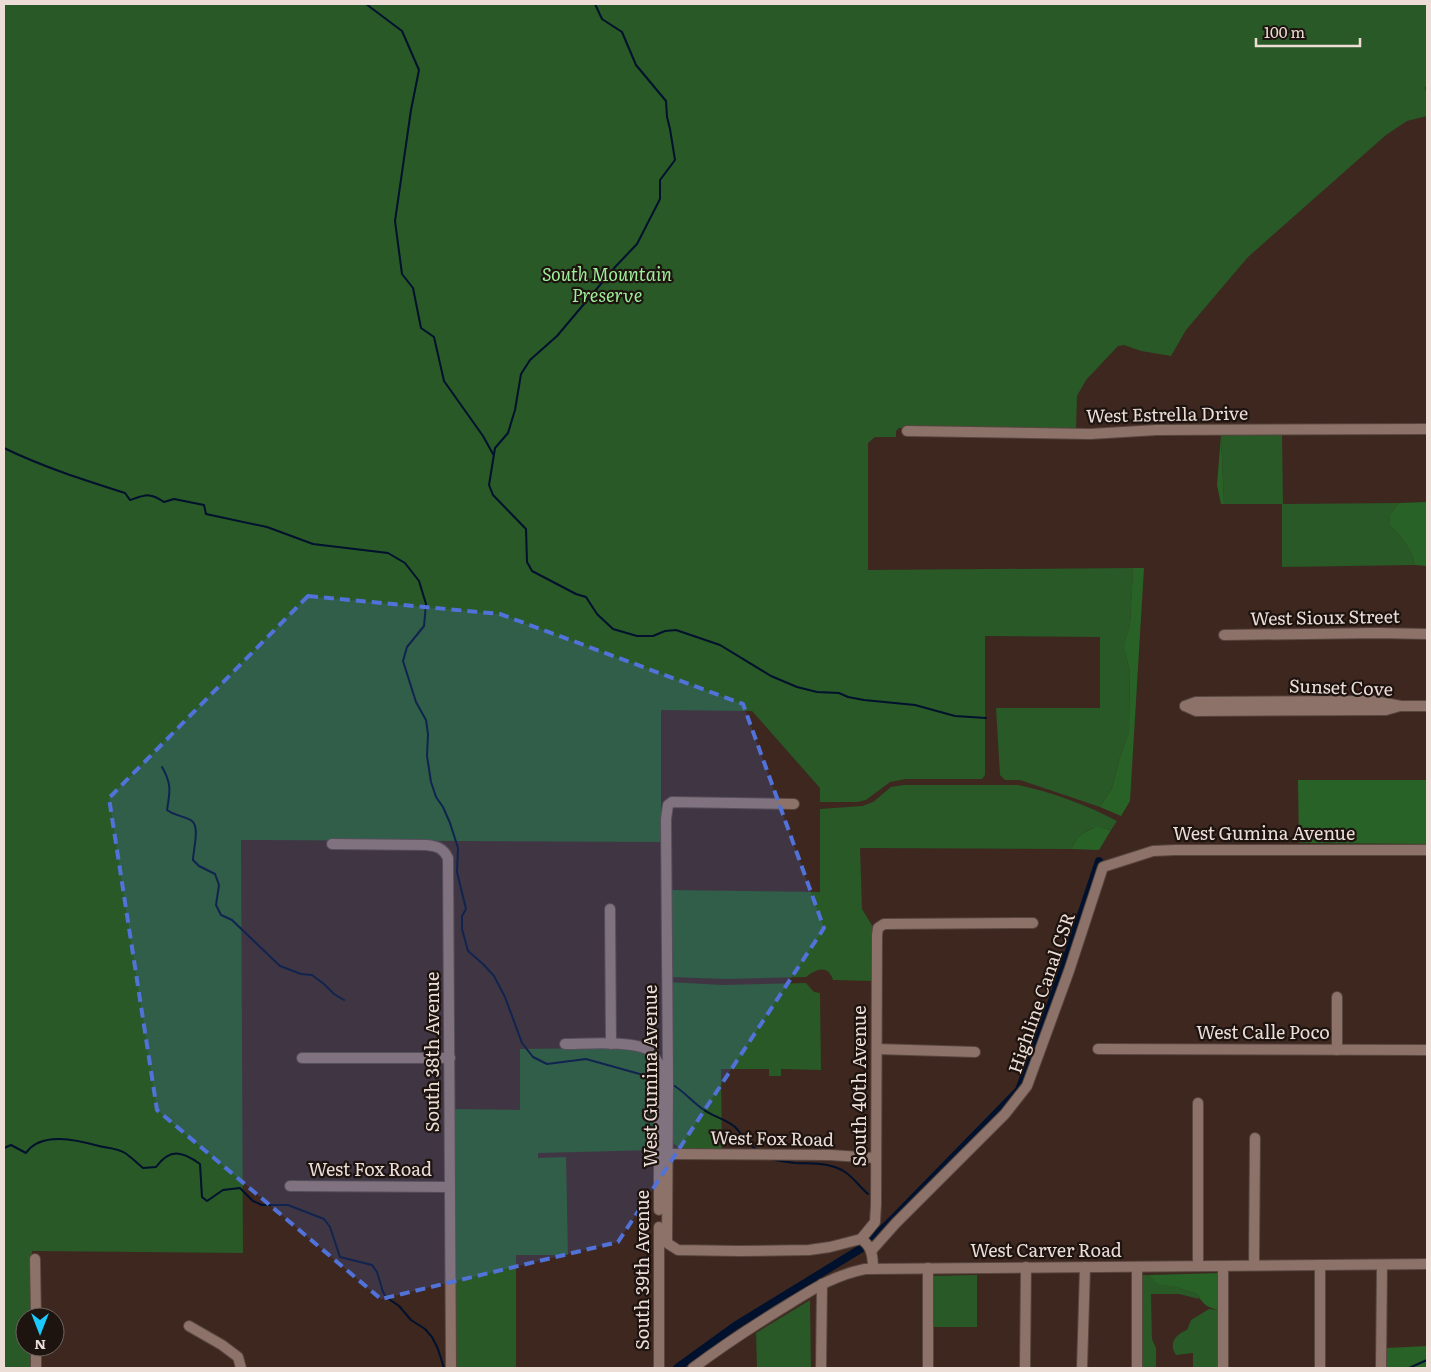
<svg xmlns="http://www.w3.org/2000/svg" width="1431" height="1372" viewBox="0 0 1431 1372" font-family="Literata,serif">
	<rect width="100%" height="100%" fill="#3d271f"/>
	<!-- green -->
	<g fill="#285926">
		<polygon points="4,4 1427,4 1427,85 1425,87 1427,97 1427,116 1407,121 1386,135 1248,257 1186,330 1171,356 1141,351 1124,345 1118,346 1086,380 1077,396 1076,430 899,428 896,431 896,437 875,437 868,443 868,570 1133,568 1130,624 1125,642 1125,652 1130,671 1129,732 1121,754 1112,788 1100,807 1020,780 1005,780 1000,775 996,708 1100,708 1100,637 985,636 985,775 982,779 906,779 890,782 866,800 857,802 820,802 820,788 752,711 661,710 661,842 241,840 243,1253 32,1251 31,1317 25,1317 25,1347 31,1347 31,1368 4,1368"/>
		<path d="M1282,434L1283,504L1399,503L1390,514L1389,524C1401,537 1411,547 1415,565L1282,567V504H1224L1221,435Z"/>
		<path d="M904,785H1018C1052,792 1087,805 1117,821L1111,830C1090,825 1082,829 1071,849L860,848L862,909L873,927V981L833,980C828,964 816,969 806,977L727,979L669,977L668,890L820,892V809L862,806L873,802L891,787Z"/>
		<polygon points="668,982 722,985 806,983 814,992 820,993 821,1070 781,1069 781,1076 769,1076 769,1069 721,1069 722,1152 683,1152 671,1141"/>
		<path d="M610,1048C633,1049 641,1047 655,1066L656,1150L538,1153V1158L566,1157L568,1255H516V1368H456L452,1109L520,1110V1049Z"/>
		<polygon points="977,1275 977,1327 929,1327 931,1276"/>
		<polygon points="1139,1275 1149,1275 1158,1283 1176,1287 1197,1294 1199,1299 1179,1294 1151,1294 1152,1339 1156,1348 1156,1368 1139,1368"/>
		<polygon points="810,1300 811,1368 757,1368 756,1333"/>
		<path d="M1209,1309L1220,1310V1368H1193V1353L1176,1355C1168,1343 1176,1334 1187,1330L1191,1320Z"/>
	</g>
	<!-- forest -->
	<g fill="#296227">
		<polygon points="1221,435 1224,504 1221,504 1217,485"/>
		<path d="M1427,502V566L1415,565C1411,547 1401,537 1389,524L1390,514L1399,503Z"/>
		<polygon points="1133,568 1144,568 1130,801 1121,816 1100,807 1112,788 1121,754 1129,732 1130,671 1125,652 1125,642 1130,624"/>
		<polygon points="1298,780 1427,780 1427,844 1299,843"/>
		<path d="M1098,827L1111,830L1099,850L1071,849C1079,835 1082,831 1098,827Z"/>
		<path d="M1220,1273V1310C1208,1308 1203,1305 1197,1294L1176,1287L1158,1284L1149,1275Z"/>
		<polygon points="1427,1346 1427,1368 1385,1368 1386,1348"/>
	</g>
	<g fill="none" stroke-linecap="round" stroke-linejoin="round">
		<!-- stream -->
		<g stroke="#00112e" stroke-width="2">
			<polyline points="366,4 402,31 419,70 411,110 395,221 402,274 413,288 421,328 434,337 444,381 483,436 493,454"/>
			<polyline points="595,4 602,19 622,32 636,65 666,101 667,117 670,129 675,160 660,180 660,199 637,244 616,266 557,336 530,360 521,374 515,410 508,433 495,448 489,485 493,495 526,529 527,562 532,571 576,594 586,597 597,614 613,629 637,636 653,636 665,631 676,630 720,645 771,676 797,687 817,692 839,693 848,697 864,700 915,705 955,716 986,718"/>
			<path d="M4,448C43,467 84,480 125,493L130,500C145,495 150,492 164,502L174,499L204,505L206,514L267,527L313,544L388,553L405,563L419,581L426,604L424,626L407,647L403,661L416,702L426,720L428,734L427,756L431,782L436,797L443,807L450,823L458,848L457,872L466,909L462,916V929L468,951L483,964L494,976L505,997L522,1043L533,1057L547,1064L586,1059L654,1078"/>
			<path d="M162,767C172,784 170,792 167,810C175,816 185,816 192,821C200,827 193,851 193,860L199,866L215,874L219,885L216,905L221,915L232,920L280,966L301,974L312,975L324,984L334,994L344,1000"/>
			<path d="M673,1085C685,1092 692,1102 704,1110C714,1117 726,1119 735,1127C743,1135 747,1144 757,1150"/>
			<path d="M4,1148L11,1145L26,1153C41,1131 77,1140 99,1146C107,1148 117,1148 125,1153C131,1157 137,1163 143,1168L156,1167C170,1148 182,1151 200,1164L202,1197L207,1201L223,1190L240,1188L253,1201L262,1205H288L324,1219L330,1227L340,1257L372,1265L377,1272L383,1292L386,1297L399,1306L411,1320L425,1329L432,1337L438,1349L444,1368"/>
			<path d="M771,1159C779,1161 787,1162 795,1163C812,1164 830,1162 845,1172C854,1178 860,1187 868,1194"/>
			<polyline points="1409,1368 1427,1360"/>
		</g>
		<!-- canal -->
		<polyline stroke="#00112e" stroke-width="8" points="677,1368 735,1326 862,1248 888,1224 1019,1090 1056,990 1099,861"/>
		<defs>
			<g id="minor">
				<polyline points="907,431 1090,434 1157,430 1427,429"/>
				<polyline points="1224,635 1377,633 1427,634"/>
				<polyline points="1185,706 1196,702 1374,701 1401,706 1427,706"/>
				<polyline points="1185,706 1196,711 1386,710 1400,706"/>
				<path d="M794,804L672,802L668,805L666,819L668,1082L667,1243L678,1250L739,1251L809,1250L830,1247L861,1239C872,1246 873,1257 873,1269"/>
				<path d="M332,844L426,845C437,846 443,848 448,858L451,1368"/>
				<polyline points="610,909 611,1044"/>
				<polyline points="1337,997 1337,1050"/>
				<path d="M565,1044C585,1044 635,1040 650,1051C653,1054 656,1060 659,1064V1210"/>
				<polyline points="877,1049 975,1052"/>
				<polyline points="1098,1049 1427,1050"/>
				<polyline points="302,1058 450,1058"/>
				<polyline points="667,1154 830,1155 876,1158"/>
				<polyline points="290,1186 450,1187"/>
				<polyline points="861,1239 875,1222 876,1205 877,935 878,928 884,924 1033,923"/>
				<polyline points="871,1251 896,1223 1005,1114 1027,1086 1069,971 1103,867 1153,851 1175,850 1427,850"/>
				<polyline points="35,1259 36,1317"/>
				<polyline points="1254,1265 1255,1138"/>
				<polyline points="1320,1265 1320,1368"/>
				<polyline points="1198,1266 1198,1103"/>
				<polyline points="189,1326 222,1345 238,1357 241,1368"/>
				<polyline points="36,1347 36,1368"/>
				<polyline points="659,1368 659,1227"/>
				<path d="M693,1368C724,1345 756,1324 789,1304C815,1288 835,1275 865,1269L1427,1264"/>
				<polyline points="821,1368 822,1284"/>
				<polyline points="928,1368 928,1268"/>
				<polyline points="1025,1368 1026,1267"/>
				<polyline points="1082,1368 1085,1267"/>
				<polyline points="1137,1368 1137,1267"/>
				<polyline points="1223,1368 1223,1266"/>
				<polyline points="1381,1368 1382,1265"/>
			</g>
		</defs>
		<!-- minor casing -->
		<use href="#minor" stroke="#57453e" stroke-width="12"/>
		<!-- minor -->
		<use href="#minor" stroke="#8c7268" stroke-width="10"/>
	</g>
	<!-- marked area -->
	<path fill="#5172d8" fill-opacity="0.2" stroke="#5172d8" stroke-width="4" stroke-dasharray="10 6" stroke-linejoin="round" d="M308,596L500,614L743,704L824,928L618,1242L381,1299L157,1110L109,798Z"/>
	<g text-anchor="middle" stroke-width="4.5" stroke-linejoin="round" paint-order="stroke">
		<!-- park labels -->
		<g font-size="18" font-style="italic" fill="#9eee9a" stroke="#1d130f">
			<text x="607" y="281">South Mountain<tspan x="607" dy="21">Preserve</tspan></text>
		</g>
		<!-- street labels -->
		<g font-size="18" fill="#ecddd7" stroke="#1d130f">
			<text transform="translate(1167 415) rotate(-1)" y="6">West Estrella Drive</text>
			<text transform="translate(1325 618) rotate(-1)" y="6">West Sioux Street</text>
			<text transform="translate(1341 688) rotate(2)" y="6">Sunset Cove</text>
			<text x="1264" y="840">West Gumina Avenue</text>
			<text transform="translate(1042 993) rotate(-71)" y="6">Highline Canal CSR</text>
			<text x="1263" y="1039">West Calle Poco</text>
			<text transform="translate(433 1052) rotate(-90)" y="6">South 38th Avenue</text>
			<text transform="translate(651 1076) rotate(-90)" y="6">West Gumina Avenue</text>
			<text transform="translate(860 1086) rotate(-90)" y="6">South 40th Avenue</text>
			<text transform="translate(772 1139) rotate(1)" y="6">West Fox Road</text>
			<text x="370" y="1176">West Fox Road</text>
			<text x="1046" y="1257">West Carver Road</text>
			<text transform="translate(643 1270) rotate(-90)" y="6">South 39th Avenue</text>
		</g>
	</g>
	<!-- border -->
	<rect width="1431" height="1372" fill="none" stroke="#ecddd7" stroke-width="10"/>
	<!-- north arrow -->
	<g transform="translate(40 1332) rotate(180)"><circle r="24" fill="#1d130f" stroke="#70645f"/>
	<path d="M0-4L9 19L0 12L-9 19Z" fill="#1acafc"/>
	<text y="-8" font-size="14" font-weight="bold" text-anchor="middle" fill="#ecddd7">N</text>
	</g>
	<!-- scale -->
	<path d="M1256 38v8h104v-8" fill="none" stroke="#ecddd7" stroke-width="2.5"/>
	<text x="1264" y="38" font-size="15" fill="#ecddd7" stroke="#1d130f" stroke-width="4" paint-order="stroke">100 m</text>
</svg>
